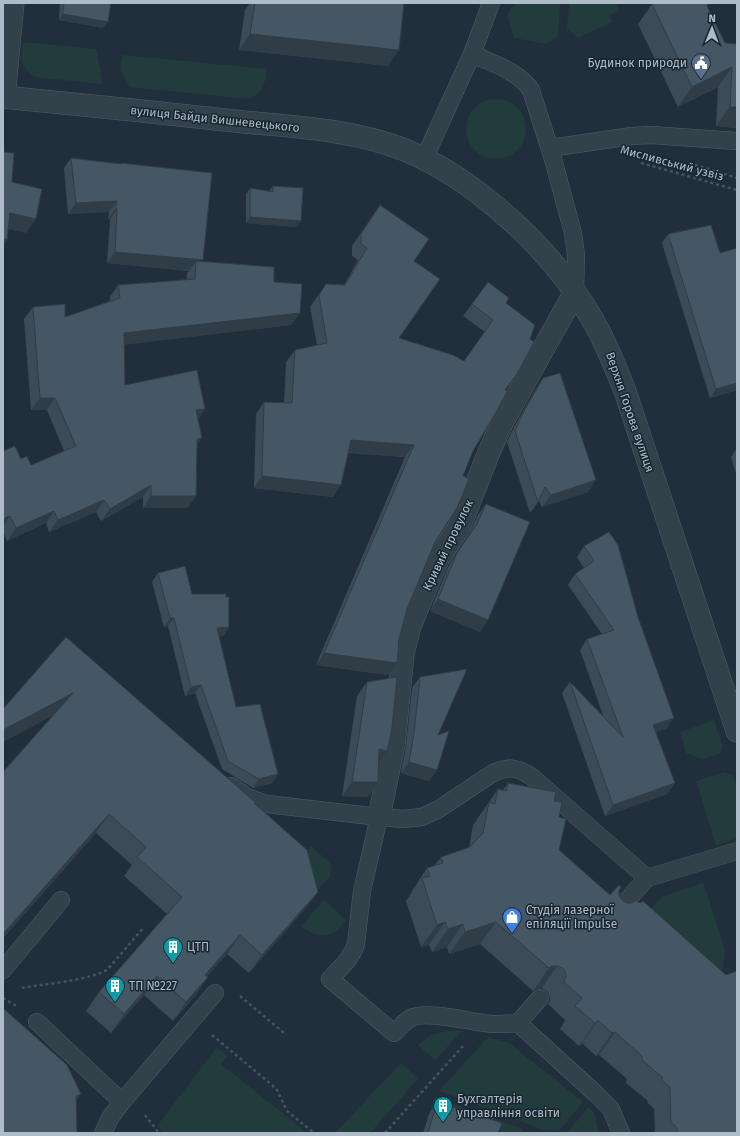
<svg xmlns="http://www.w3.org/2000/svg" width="740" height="1136" viewBox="0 0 740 1136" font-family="'Fira Sans',sans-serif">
	<rect width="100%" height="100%" fill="#202f3b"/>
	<!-- green -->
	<g fill="#223c3c">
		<polygon points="515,3 560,3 558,36 546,44 514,38 507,14"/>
		<polygon points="569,3 616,3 620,10 610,15 612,22 578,38 567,29"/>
		<path d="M23,42L96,49L103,83L100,84L36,77C19,67 21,60 23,42Z"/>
		<path d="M123,55L266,69C266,83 263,92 250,99L130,87L120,70Z"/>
		<circle cx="496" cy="129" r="30"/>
		<polygon points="714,720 723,747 720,754 702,759 686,753 680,732"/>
		<polygon points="725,772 733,776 737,789 737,836 727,842 716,845 696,781"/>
		<polygon points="311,846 331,864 330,877 318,890 292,867"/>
		<polygon points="702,883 704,885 725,950 723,969 713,981 642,918 662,897"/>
		<path d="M324,900L346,920C334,938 318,940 301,926Z"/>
		<polygon points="447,1031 462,1031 435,1060 418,1045 430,1035"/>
		<polygon points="488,1037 509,1043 583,1102 559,1131 544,1130 439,1091"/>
		<polygon points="217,1047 228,1056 221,1064 307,1133 163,1133 157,1126"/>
		<polygon points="401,1063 418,1079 370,1133 335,1133"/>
		<polygon points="435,1097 523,1129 521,1133 490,1133 429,1114"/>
		<polygon points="588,1107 594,1112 599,1133 567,1133"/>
	</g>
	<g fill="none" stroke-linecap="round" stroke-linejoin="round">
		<defs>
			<g id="lane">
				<path d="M472,54C493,64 517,70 531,90L553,159L573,233L576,255L575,292"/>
				<polyline points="550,148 632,136 651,135 737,141"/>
				<polyline points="424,159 472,54 491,3"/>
				<path d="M231,786L247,797L267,804L379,817L403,819L422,817L439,809L493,773C509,766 517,767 532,777L647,878L737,851"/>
				<path d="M379,817L362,891L356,944C352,958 340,968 330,979L394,1033C400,1028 405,1020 413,1017C427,1011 468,1021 484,1023C495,1025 507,1024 518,1023L540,998"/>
				<polyline points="613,916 647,878"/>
				<polyline points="3,970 61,900"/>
				<polyline points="37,1022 122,1102 110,1118 103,1133"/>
				<polyline points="518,1023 595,1093 611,1109 621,1133"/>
				<polyline points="122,1102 215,993"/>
			</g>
			<g id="street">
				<path d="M3,97C83,105 164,113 244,122C298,127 355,130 405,150C476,179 553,251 591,317C605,340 615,366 625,391L737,731"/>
				<polyline points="4,97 13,3"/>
				<polyline points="379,817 394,744 403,654 410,626 438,559 458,529 464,516 489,452 503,421 575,292"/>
			</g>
		</defs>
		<!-- lane casing -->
		<use href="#lane" stroke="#515e69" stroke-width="18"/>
		<!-- street casing -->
		<use href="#street" stroke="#515e69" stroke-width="23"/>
		<!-- path -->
		<g stroke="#3f5958" stroke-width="2.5" stroke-dasharray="3 3" stroke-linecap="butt">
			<polyline points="641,163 737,190"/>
			<polyline points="695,165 737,178"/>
			<path d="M22,988C43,984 93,980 108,969L144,927"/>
			<polyline points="240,996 284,1033"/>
			<polyline points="3,998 18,1007"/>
			<polyline points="212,1035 272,1085 277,1090 287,1111 314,1133"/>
			<polyline points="145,1115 159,1133"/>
			<polyline points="385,1133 463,1046"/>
		</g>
		<!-- lane -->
		<use href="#lane" stroke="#33414b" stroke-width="17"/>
		<!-- street -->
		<use href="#street" stroke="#33414b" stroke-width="22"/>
	</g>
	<!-- wall -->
	<g fill="#3b4b57">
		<polygon points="60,3 111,3 103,28 59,20"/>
		<polygon points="250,3 404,3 388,66 239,50 245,10"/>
		<polygon points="652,4 707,6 725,43 737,44 737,128 716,126 718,87 678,107 638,24"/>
		<polygon points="71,158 120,164 121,163 203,260 202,262 274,282 300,313 291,325 124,344 125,385 205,409 198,419 196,496 187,508 143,508 143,497 101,521 96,512 49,532 46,523 7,541 3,531 3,451 31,465 64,451 47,410 31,410 24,319 33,307 65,317 110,301 110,297 118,285 187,280 187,273 189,271 107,263 110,220 108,219 109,212 68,214 64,168"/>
		<polygon points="273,186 297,227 246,223 246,194 250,188 269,191"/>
		<polygon points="380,205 414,261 399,338 464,361 485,332 463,316 472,304 506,303 505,390 473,451 407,609 388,675 316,665 405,457 349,453 333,497 254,488 256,414 264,402 284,403 286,362 295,350 317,345 310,307 326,284 344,285 358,260 352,256 352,246"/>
		<polygon points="668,234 720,253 737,390 710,398 662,243"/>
		<polygon points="543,378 596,480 588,492 542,507 539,501 530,513 507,442 514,427 535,390"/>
		<polygon points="737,448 737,477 731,457"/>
		<polygon points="486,504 488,620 480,632 430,611 449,565 468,536 478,515"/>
		<polygon points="609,532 667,728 656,732 675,783 667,794 605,816 562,693 570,682 604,718 580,650 587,639 602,634 568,585 575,574 584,568 577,557 584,546"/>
		<polygon points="158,573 192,594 229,627 223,636 219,636 236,707 278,774 272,783 253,788 222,769 195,693 185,696 168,626 164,627 152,582"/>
		<polygon points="66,637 254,804 318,892 304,910 249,973 227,954 207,976 195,996 173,1021 144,995 111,1033 86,1011 99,992 167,914 124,876 132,865 96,833 3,938 3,772 53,715 3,742 3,709"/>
		<polygon points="420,677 438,735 437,770 429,781 401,773 406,745 412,688"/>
		<polygon points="367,682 378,763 378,782 368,797 342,796 357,696"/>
		<polygon points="508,783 554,801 559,817 559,850 610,895 619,891 619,896 623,901 726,975 737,1133 655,1133 654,1109 647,1102 648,1101 626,1083 627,1079 599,1055 596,1056 582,1043 579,1046 560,1029 565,1020 548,1004 550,1000 549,994 547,991 542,988 536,989 533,991 480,944 449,954 447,947 432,952 429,945 421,947 406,901 412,892 412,891 427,868 434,866 441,857 469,848 473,825 498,789 503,790"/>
		<polygon points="437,1102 498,1133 423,1133 429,1114"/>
	</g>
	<!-- shaded-wall -->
	<g fill="#303d47">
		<polygon points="63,14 108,22 103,28 59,20"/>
		<polygon points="250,34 399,50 388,66 239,50"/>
		<polygon points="732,67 718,87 678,107 692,87"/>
		<polygon points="730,107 737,107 737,128 716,126"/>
		<polygon points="117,201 109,212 68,214 76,203"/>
		<polygon points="116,208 117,209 110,220 108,219"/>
		<polygon points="10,213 36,219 26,233 3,228"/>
		<polygon points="250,217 301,221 297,227 246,223"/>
		<polygon points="3,239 7,240 3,246"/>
		<polygon points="115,252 203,260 195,271 196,261 189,271 107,263"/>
		<polygon points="300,313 291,325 115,346 124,333"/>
		<polygon points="737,383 737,390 710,398 716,389"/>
		<polygon points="40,398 55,398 47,410 31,410"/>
		<polygon points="205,409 196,421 196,410"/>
		<polygon points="202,438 193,450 197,439"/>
		<polygon points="351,440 414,445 405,457 343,452"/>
		<polygon points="262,476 341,485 333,497 254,488"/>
		<polygon points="596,480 588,492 542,507 551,495"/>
		<polygon points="151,485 143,497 101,521 110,509"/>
		<polygon points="151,496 196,496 187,508 143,508"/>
		<polygon points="104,500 96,512 49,532 58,520"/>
		<polygon points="54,511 46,523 7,541 16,528"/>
		<polygon points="10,516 3,527 3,519"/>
		<polygon points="438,599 488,620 480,632 430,611"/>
		<polygon points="170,618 174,618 168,626 164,627"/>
		<polygon points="229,627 223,636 211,636 217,628"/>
		<polygon points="324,653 397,663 388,675 316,665"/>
		<polygon points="201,685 195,693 185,696 191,687"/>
		<polygon points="73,693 60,712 3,742 3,730"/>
		<polygon points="674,718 667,728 646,735 653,725"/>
		<polygon points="379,749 387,751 377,765"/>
		<polygon points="409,762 437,770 429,781 401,773"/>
		<polygon points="278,774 272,783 253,788 259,779"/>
		<polygon points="352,782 378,782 368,797 342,796"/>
		<polygon points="675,783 667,794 605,816 613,805"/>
		<polygon points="109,814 96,833 3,938 3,934"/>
		<polygon points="318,892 304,910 249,973 262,955"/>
		<polygon points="445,922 429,945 421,947 437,925"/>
		<polygon points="496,922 480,944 449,954 465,932"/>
		<polygon points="463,924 447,947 432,952 448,929"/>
		<polygon points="240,935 227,954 192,993 205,975"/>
		<polygon points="552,966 557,966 542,988 536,989 533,991 549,968"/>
		<polygon points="157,976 144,995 111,1033 124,1014"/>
		<polygon points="208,977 195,996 173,1021 186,1002"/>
		<polygon points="598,1020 582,1043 579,1046 595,1023"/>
		<polygon points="615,1032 599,1055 596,1056 612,1033"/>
		<polygon points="81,1094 65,1116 76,1096"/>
	</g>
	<!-- building -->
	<g fill="#455765" stroke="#303d47">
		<polygon points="64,3 111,3 108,22 63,14"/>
		<polygon points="255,3 404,3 399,50 250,34"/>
		<polygon points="654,3 709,3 707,6 725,43 737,44 737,107 730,107 732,67 692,87 652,4"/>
		<polygon points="3,146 4,146 4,152 14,153 12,182 42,189 36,219 10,213 7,240 3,239"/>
		<polygon points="71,158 121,164 121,163 212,173 203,260 115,252 117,209 116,208 117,201 76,203"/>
		<polygon points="273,186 303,188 301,221 250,217 250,188 273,192"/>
		<polygon points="380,205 429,239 414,261 440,279 399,338 453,355 464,361 493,320 472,304 488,282 509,298 506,303 535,325 530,339 534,342 517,374 505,390 508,390 495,414 473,451 463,476 469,479 461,499 455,511 435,542 407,609 399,639 397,663 324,653 414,445 351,440 341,485 262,476 264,402 292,403 295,350 327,343 319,295 326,284 345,285 367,248 361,244 361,234"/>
		<polygon points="711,225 720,253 737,248 737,383 716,389 668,234"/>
		<polygon points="196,261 274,267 274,282 302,284 300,313 124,333 125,385 197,370 205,409 196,410 202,438 197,439 196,496 151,496 151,485 110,509 104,500 58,520 54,511 16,528 10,516 3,519 3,451 15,446 21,459 27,456 31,465 76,446 55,398 40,398 33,307 65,304 65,317 120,298 118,285 195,279"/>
		<polygon points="560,373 596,480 551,495 545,487 538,502 515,431 522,415 543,378"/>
		<polygon points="486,504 530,522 488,620 438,599 457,553 477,524"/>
		<polygon points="609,532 618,545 638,617 674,718 653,725 675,783 613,805 570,682 623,737 587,639 614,630 575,574 594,561 584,546"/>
		<polygon points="185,566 192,594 226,594 226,597 229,597 229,627 217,628 236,707 260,704 278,774 259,779 228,761 201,685 191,687 174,618 170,618 158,573"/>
		<polygon points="66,637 255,802 254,803 307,850 318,892 262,955 240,935 205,975 208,977 186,1002 157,976 124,1014 99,992 182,897 137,857 146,847 109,814 3,934 3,772 73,693 3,730 3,709"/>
		<polygon points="467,669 438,735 449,731 437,770 409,762 414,734 420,677"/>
		<polygon points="397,677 392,728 387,751 379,749 378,782 352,782 367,682"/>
		<polygon points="508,783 556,792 554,801 562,802 559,817 566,819 559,850 610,895 619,885 621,887 619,891 619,896 623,901 627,903 632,903 636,900 640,903 643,901 726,975 737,971 737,1133 677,1133 677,1128 671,1122 670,1087 662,1080 663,1078 642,1060 642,1056 615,1032 612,1033 598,1020 595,1023 575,1006 582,998 564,982 566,977 565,972 563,968 557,966 552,966 549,968 496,922 465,932 463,924 448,929 445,922 437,925 422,878 430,876 427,868 443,863 441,857 470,847 483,833 489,802 495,804 498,789 506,791"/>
		<polygon points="3,1008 67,1065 81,1094 76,1096 77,1133 3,1133"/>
		<polygon points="437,1102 502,1123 498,1133 428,1133"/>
	</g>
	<!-- icons -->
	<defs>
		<symbol id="civic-pin" viewBox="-11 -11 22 30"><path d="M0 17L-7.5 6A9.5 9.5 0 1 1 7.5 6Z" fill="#5c6f8a" stroke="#192630"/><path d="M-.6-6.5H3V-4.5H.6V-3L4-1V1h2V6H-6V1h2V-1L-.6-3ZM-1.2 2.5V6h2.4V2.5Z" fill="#fff"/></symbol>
		<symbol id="shop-pin" viewBox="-11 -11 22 30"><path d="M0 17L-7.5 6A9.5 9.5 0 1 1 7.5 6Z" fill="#3f7fe0" stroke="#192630"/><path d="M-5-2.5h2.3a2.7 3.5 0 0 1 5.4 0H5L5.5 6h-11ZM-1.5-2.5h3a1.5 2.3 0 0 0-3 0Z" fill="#fff"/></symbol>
		<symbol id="building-pin" viewBox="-11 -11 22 30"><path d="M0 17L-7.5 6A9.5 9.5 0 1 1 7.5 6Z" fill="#0f9aa8" stroke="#192630"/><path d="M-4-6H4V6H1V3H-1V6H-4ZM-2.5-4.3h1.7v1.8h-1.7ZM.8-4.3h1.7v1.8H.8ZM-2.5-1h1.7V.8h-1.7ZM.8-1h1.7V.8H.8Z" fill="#fff"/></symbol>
	</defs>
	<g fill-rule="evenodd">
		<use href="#civic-pin" x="690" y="52" width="22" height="30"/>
		<use href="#shop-pin" x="501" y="906" width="22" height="30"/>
		<use href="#building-pin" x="162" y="936" width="22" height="30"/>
		<use href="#building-pin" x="104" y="975" width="22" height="30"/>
		<use href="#building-pin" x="432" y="1095" width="22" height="30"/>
	</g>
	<g text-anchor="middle" stroke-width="3" stroke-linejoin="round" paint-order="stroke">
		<!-- poi labels -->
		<g font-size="12" fill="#aebbc8" stroke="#192630" text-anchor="start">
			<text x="687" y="67" text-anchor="end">Будинок природи</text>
			<text x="526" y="914">Студія лазерної<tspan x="526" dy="14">епіляції Impulse</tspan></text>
			<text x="187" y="951">ЦТП</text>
			<text x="129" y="990">ТП №227</text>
			<text x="457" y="1103">Бухгалтерія<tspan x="457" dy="14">управління освіти</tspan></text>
		</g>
		<!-- street labels -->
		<g font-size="12" fill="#aebbc8" stroke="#192630">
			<text transform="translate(215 119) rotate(6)" y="4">вулиця Байди Вишневецького</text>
			<text transform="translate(672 163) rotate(15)" y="4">Мисливський узвіз</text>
			<text transform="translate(630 412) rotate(71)" y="4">Верхня Горова вулиця</text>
			<text transform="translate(448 545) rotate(-64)" y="4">Кривий провулок</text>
		</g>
	</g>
	<!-- border -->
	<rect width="740" height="1136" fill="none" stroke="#aebbc8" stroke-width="8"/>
	<!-- north arrow -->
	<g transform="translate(712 28) rotate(1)" stroke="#192630" stroke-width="3" paint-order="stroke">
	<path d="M0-3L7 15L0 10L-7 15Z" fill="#aebbc8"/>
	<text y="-6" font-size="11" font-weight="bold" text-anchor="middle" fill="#aebbc8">N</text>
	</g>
</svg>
